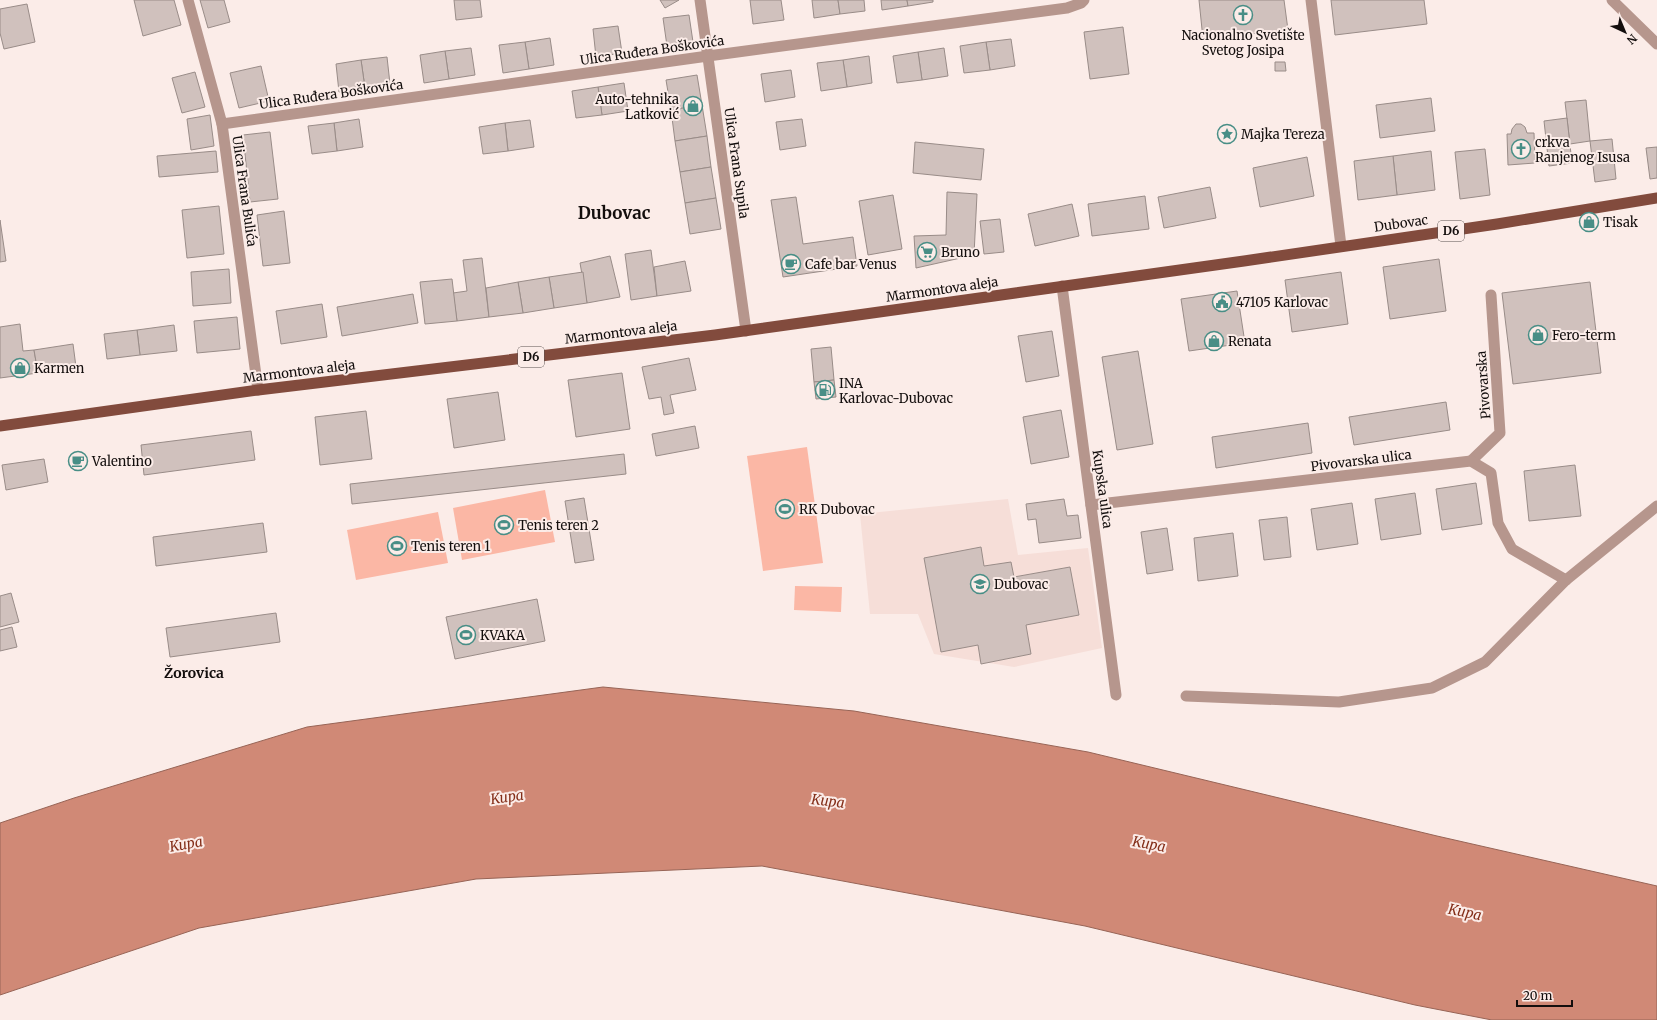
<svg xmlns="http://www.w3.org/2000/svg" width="1657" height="1020" viewBox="0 0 1657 1020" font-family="Merriweather,serif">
	<rect width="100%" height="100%" fill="#fbece8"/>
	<!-- built -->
	<polygon fill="#f6ded8" points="1008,499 1018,555 1088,548 1102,648 1014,667 934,654 918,614 870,614 860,514"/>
	<!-- green -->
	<g fill="#fbb7a5">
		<polygon points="807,447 823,563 763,571 747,456"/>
		<polygon points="545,490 555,542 462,560 453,508"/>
		<polygon points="438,512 448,563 356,580 347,530"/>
		<polygon points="795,586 842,587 841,612 794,610"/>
	</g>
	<!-- water -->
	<polygon fill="#d08976" stroke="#976456" points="603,687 854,711 1088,752 1437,836 1657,886 1657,1020 1492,1020 1415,1005 1085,926 762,866 476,879 199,928 0,995 0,823 74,798 307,727"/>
	<!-- building -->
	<g fill="#d0c1bd" stroke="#998c88">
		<polygon points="134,0 174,0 181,25 143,36"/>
		<polygon points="200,0 224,0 230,22 208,28"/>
		<polygon points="454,0 480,0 482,17 456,20"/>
		<polygon points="660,0 679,0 665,8"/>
		<polygon points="750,0 781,0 784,20 753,24"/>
		<polygon points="812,0 838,0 840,14 814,18"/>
		<polygon points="838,0 864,0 865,11 840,14"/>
		<polygon points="881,0 907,0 908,6 882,10"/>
		<polygon points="907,0 933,0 933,2 908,6"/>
		<polygon points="1199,0 1284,0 1288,30 1203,39"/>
		<polygon points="1331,0 1424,0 1427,24 1335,35"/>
		<polygon points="27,4 35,42 4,49 0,33 0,9"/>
		<polygon points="689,15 693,42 667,46 663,18"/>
		<polygon points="618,26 622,53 596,57 593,29"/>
		<polygon points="1123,27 1129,74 1090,79 1084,32"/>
		<polygon points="550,38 554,65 529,69 525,42"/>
		<polygon points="1011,39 1015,66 990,70 986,42"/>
		<polygon points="525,42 529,69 503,73 499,45"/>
		<polygon points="986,42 990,70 964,73 960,46"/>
		<polygon points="471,48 475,75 449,79 445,51"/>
		<polygon points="944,48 948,76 922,80 918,52"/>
		<polygon points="445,51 449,79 424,83 420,55"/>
		<polygon points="918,52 922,80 897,83 893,56"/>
		<polygon points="869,56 872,83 847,87 843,60"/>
		<polygon points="387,57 390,84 365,88 361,60"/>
		<polygon points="361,60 365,88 339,92 336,64"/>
		<polygon points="843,60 847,87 821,91 817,63"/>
		<polygon points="1275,62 1285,62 1286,71 1275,71"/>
		<polygon points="261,66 269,101 239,108 230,73"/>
		<polygon points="791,70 795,97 765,102 761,74"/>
		<polygon points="195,72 205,107 182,113 172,78"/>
		<polygon points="697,75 702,105 671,110 666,80"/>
		<polygon points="624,83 628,111 602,115 598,87"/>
		<polygon points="598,87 602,115 576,118 572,91"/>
		<polygon points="1431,98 1435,131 1380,138 1376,105"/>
		<polygon points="1586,100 1590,141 1570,144 1565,102"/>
		<polygon points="702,105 707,136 675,141 671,110"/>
		<polygon points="210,115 214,146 191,150 187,119"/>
		<polygon points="1567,118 1572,163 1549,166 1544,121"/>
		<polygon points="359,119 363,147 337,151 334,123"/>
		<polygon points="802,119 806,146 780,150 776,122"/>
		<polygon points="530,120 534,147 508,151 505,123"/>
		<polygon points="334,123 337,151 312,154 308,126"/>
		<polygon points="505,123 508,151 483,154 479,127"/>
		<polygon points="1516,124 1521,124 1525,127 1527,133 1534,133 1535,163 1508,165 1507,134 1511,134 1512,129"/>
		<polygon points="270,132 278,199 250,202 243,135"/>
		<polygon points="707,136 711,167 680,172 675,141"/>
		<polygon points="1612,139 1616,179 1595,182 1590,141"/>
		<polygon points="915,142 984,149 981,180 913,173"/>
		<polygon points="1657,147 1657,178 1650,179 1646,148"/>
		<polygon points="1485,149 1490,195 1460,199 1455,152"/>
		<polygon points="216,151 218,172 159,177 157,156"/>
		<polygon points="1431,151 1435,190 1397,195 1393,156"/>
		<polygon points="1393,156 1397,195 1358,200 1354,161"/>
		<polygon points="1307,157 1314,196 1260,207 1253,168"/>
		<polygon points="711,167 716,198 685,203 680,172"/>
		<polygon points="1210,187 1216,218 1164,228 1158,197"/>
		<polygon points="947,192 977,194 974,255 916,268 914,236 946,235"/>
		<polygon points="893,195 902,249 868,255 859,201"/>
		<polygon points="1145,196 1149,229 1092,236 1088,204"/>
		<polygon points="796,197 803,244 853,237 857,266 783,277 771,200"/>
		<polygon points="716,198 721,229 690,234 685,203"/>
		<polygon points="1072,204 1079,236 1035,246 1028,214"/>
		<polygon points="219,206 224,254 187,258 182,210"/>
		<polygon points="284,211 290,263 263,266 257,215"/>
		<polygon points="1000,219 1004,252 984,254 980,221"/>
		<polygon points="0,220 6,261 0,262"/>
		<polygon points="651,250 657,296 631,300 625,254"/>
		<polygon points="610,256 620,297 587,303 580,263"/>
		<polygon points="482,258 489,317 457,321 453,293 467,291 463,260"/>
		<polygon points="1439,259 1446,311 1390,319 1383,267"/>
		<polygon points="685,261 691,291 657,296 654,267"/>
		<polygon points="229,269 231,303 193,306 191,272"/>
		<polygon points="583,272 587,303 554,308 549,277"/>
		<polygon points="1341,272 1348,324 1292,332 1285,280"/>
		<polygon points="549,277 554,308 523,313 518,282"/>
		<polygon points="452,279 457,321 425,324 420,282"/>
		<polygon points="518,282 523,313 489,317 486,288"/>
		<polygon points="1590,282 1601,373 1513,384 1502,293"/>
		<polygon points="1237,291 1245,343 1189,351 1181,299"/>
		<polygon points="413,294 418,323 342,336 337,307"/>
		<polygon points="322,304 327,337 281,344 276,311"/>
		<polygon points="237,317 240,349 197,353 194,321"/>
		<polygon points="20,324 23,351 34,350 38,373 0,378 0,327"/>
		<polygon points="174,325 177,351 140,355 137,330"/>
		<polygon points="137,330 140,355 107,359 104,334"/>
		<polygon points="1052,331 1059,376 1026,382 1018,336"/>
		<polygon points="73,344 76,367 38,373 34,350"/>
		<polygon points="831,347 834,380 814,382 811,349"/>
		<polygon points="1138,351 1153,444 1117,450 1102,357"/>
		<polygon points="689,358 696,390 670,395 674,413 664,415 661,397 649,399 642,367"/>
		<polygon points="622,373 630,429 576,437 568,380"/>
		<polygon points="834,380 836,397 816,399 814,382"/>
		<polygon points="498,392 505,440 454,448 447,399"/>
		<polygon points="1446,402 1450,430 1354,445 1349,417"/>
		<polygon points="1061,410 1069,457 1031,464 1023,417"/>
		<polygon points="366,411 372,459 320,465 315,417"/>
		<polygon points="1308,423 1312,453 1216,468 1212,437"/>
		<polygon points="695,426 699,448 656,456 652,434"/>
		<polygon points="251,431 255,460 144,475 141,445"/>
		<polygon points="624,454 626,474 352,504 350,484"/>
		<polygon points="44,459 48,482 6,490 2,465"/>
		<polygon points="1575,465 1581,516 1529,521 1524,471"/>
		<polygon points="1476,483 1482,524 1442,530 1436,489"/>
		<polygon points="1415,493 1421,534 1381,540 1375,499"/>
		<polygon points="584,498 594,560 575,563 565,501"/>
		<polygon points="1064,499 1067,516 1078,515 1081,538 1039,543 1036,519 1028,520 1026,504"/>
		<polygon points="1352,503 1358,544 1317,550 1311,509"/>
		<polygon points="1287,517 1291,557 1264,560 1259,520"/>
		<polygon points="263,523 267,552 156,566 153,537"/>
		<polygon points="1167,528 1173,570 1147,574 1141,532"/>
		<polygon points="1233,533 1238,576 1198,581 1194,538"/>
		<polygon points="981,547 984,566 1011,562 1014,577 1070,567 1079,615 1026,625 1031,654 981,664 978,645 941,652 924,558"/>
		<polygon points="11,593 19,622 0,627 0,596"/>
		<polygon points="537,599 545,641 455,659 446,617"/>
		<polygon points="276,613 280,642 170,657 166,628"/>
		<polygon points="12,627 17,647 0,651 0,630"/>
	</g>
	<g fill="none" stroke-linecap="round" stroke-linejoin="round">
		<!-- minor -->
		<g stroke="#b6968d" stroke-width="11">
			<polyline points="188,0 222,124 258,390"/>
			<polyline points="700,0 746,331"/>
			<polyline points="1311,0 1341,246"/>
			<polyline points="1612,0 1657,44"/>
			<polyline points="222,124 708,56 1067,8 1081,3 1084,0"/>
			<polyline points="1062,286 1116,695"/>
			<polyline points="1471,461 1500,433 1491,295"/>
			<polyline points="1091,505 1471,461 1491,473 1498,523 1512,549 1566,580"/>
			<polyline points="1186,696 1339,702 1432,688 1485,662 1566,580 1657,506"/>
		</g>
		<!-- primary -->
		<polyline stroke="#824b3d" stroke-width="11" points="0,426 258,390 715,335 1244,261 1497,224 1657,198"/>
	</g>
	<!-- icons -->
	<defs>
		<symbol id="church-ring" viewBox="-11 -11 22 22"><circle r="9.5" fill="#fbece8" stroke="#488e86" stroke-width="1.5"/><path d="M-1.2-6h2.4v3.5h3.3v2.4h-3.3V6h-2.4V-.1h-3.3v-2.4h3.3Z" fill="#488e86"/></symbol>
		<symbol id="shop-ring" viewBox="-11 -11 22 22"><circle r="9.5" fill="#fbece8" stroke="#488e86" stroke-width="1.5"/><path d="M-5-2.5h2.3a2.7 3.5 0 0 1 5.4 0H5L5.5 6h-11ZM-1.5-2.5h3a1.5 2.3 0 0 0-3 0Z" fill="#488e86"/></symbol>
		<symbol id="sight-ring" viewBox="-11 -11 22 22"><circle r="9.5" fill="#fbece8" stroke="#488e86" stroke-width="1.5"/><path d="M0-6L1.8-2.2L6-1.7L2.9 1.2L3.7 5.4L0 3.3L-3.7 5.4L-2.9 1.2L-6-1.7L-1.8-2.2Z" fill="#488e86"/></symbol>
		<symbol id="supermarket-ring" viewBox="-11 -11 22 22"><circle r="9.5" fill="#fbece8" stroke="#488e86" stroke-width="1.5"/><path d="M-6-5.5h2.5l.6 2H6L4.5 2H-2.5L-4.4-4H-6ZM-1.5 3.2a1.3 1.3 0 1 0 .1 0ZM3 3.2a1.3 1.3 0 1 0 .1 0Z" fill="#488e86"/></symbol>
		<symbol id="cafe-ring" viewBox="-11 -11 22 22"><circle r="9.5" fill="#fbece8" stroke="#488e86" stroke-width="1.5"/><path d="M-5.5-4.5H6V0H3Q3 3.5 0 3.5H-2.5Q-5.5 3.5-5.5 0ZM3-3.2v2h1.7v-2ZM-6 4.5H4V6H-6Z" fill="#488e86"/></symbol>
		<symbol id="civic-ring" viewBox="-11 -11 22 22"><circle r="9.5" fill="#fbece8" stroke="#488e86" stroke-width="1.5"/><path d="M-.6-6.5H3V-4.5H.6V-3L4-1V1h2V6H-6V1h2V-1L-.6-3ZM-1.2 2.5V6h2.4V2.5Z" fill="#488e86"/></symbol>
		<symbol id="fuel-ring" viewBox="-11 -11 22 22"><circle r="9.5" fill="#fbece8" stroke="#488e86" stroke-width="1.5"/><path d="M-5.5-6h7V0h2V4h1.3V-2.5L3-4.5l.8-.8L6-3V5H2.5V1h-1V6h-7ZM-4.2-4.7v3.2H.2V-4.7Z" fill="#488e86"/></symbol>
		<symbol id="stadium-ring" viewBox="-11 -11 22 22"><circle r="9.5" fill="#fbece8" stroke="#488e86" stroke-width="1.5"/><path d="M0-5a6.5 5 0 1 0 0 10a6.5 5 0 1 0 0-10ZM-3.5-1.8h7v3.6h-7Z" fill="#488e86"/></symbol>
		<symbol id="school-ring" viewBox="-11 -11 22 22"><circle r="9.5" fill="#fbece8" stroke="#488e86" stroke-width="1.5"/><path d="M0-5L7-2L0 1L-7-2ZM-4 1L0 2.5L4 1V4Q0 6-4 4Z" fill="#488e86"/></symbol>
	</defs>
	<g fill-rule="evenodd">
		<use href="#church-ring" x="1232" y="4" width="22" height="22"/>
		<use href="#shop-ring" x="682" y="95" width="22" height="22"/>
		<use href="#sight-ring" x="1216" y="123" width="22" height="22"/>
		<use href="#church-ring" x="1510" y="138" width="22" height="22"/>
		<use href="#shop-ring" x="1578" y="211" width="22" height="22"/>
		<use href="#supermarket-ring" x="916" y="241" width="22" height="22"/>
		<use href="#cafe-ring" x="780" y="253" width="22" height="22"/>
		<use href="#civic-ring" x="1211" y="291" width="22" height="22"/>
		<use href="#shop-ring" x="1527" y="324" width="22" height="22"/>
		<use href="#shop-ring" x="1203" y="330" width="22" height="22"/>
		<use href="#shop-ring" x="9" y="357" width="22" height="22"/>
		<use href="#fuel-ring" x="814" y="379" width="22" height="22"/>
		<use href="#cafe-ring" x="67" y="450" width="22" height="22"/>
		<use href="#stadium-ring" x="774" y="498" width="22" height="22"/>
		<use href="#stadium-ring" x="493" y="514" width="22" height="22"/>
		<use href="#stadium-ring" x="386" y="535" width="22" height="22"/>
		<use href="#school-ring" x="969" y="573" width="22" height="22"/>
		<use href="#stadium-ring" x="455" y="624" width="22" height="22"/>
	</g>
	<g text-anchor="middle" stroke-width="4" stroke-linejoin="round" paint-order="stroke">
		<!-- shield labels -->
		<g fill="#fbece8" stroke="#59514f" stroke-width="1">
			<rect x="1438" y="221" width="26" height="20" rx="3"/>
			<rect x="518" y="347" width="26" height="20" rx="3"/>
		</g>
		<g font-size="12" font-weight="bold" fill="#130e0d">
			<text x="1451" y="235">D6</text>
			<text x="531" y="361">D6</text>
		</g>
		<!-- poi labels -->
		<g font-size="13" fill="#130e0d" stroke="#fbece8" text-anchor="start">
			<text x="1243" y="40" text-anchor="middle">Nacionalno Svetište<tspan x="1243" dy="15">Svetog Josipa</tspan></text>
			<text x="679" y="104" text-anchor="end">Auto-tehnika<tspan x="679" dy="15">Latković</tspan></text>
			<text x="1241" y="139">Majka Tereza</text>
			<text x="1535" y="147">crkva<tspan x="1535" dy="15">Ranjenog Isusa</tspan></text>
			<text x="1603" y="227">Tisak</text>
			<text x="941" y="257">Bruno</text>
			<text x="805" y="269">Cafe bar Venus</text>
			<text x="1236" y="307">47105 Karlovac</text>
			<text x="1552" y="340">Fero-term</text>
			<text x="1228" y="346">Renata</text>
			<text x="34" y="373">Karmen</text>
			<text x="839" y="388">INA<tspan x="839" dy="15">Karlovac-Dubovac</tspan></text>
			<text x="92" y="466">Valentino</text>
			<text x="799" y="514">RK Dubovac</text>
			<text x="518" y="530">Tenis teren 2</text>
			<text x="411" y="551">Tenis teren 1</text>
			<text x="994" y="589">Dubovac</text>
			<text x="480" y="640">KVAKA</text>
		</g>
		<!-- street labels -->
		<g font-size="13" fill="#130e0d" stroke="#fbece8">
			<text transform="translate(652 50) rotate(-8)" y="5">Ulica Ruđera Boškovića</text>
			<text transform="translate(331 94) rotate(-8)" y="5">Ulica Ruđera Boškovića</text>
			<text transform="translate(737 163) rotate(82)" y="5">Ulica Frana Supila</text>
			<text transform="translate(245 191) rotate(82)" y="5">Ulica Frana Bulića</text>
			<text transform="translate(1401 223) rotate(-8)" y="5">Dubovac</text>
			<text transform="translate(942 289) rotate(-8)" y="5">Marmontova aleja</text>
			<text transform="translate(621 332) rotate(-7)" y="5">Marmontova aleja</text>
			<text transform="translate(299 371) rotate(-7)" y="5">Marmontova aleja</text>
			<text transform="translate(1483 385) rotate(-94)" y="5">Pivovarska</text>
			<text transform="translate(1361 460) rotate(-7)" y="5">Pivovarska ulica</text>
			<text transform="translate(1103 489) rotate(82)" y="5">Kupska ulica</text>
		</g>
		<!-- neighbourhood labels -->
		<g font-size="14" font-weight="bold" fill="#130e0d" stroke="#fbece8">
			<text x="194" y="678">Žorovica</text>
		</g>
		<!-- water labels -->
		<g font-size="14" font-style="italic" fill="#842e18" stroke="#fbece8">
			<text transform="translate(507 797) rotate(-8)" y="5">Kupa</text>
			<text transform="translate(828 801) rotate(7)" y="5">Kupa</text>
			<text transform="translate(186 844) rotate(-10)" y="5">Kupa</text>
			<text transform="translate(1149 844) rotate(10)" y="5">Kupa</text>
			<text transform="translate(1465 912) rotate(12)" y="5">Kupa</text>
		</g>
		<!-- district labels -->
		<g font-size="17" font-weight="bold" fill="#130e0d" stroke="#fbece8">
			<text x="614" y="219">Dubovac</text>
		</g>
	</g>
	<!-- north arrow -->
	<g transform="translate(1625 32) rotate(136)" stroke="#fbece8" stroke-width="3" paint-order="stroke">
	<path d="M0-3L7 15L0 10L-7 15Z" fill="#130e0d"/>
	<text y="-6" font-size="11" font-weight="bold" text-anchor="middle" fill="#130e0d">N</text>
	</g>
	<!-- scale -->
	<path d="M1517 1000v6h55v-6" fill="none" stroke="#130e0d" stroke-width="2"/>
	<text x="1523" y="1000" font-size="12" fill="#130e0d" stroke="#fbece8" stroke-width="3" paint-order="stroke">20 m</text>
</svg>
